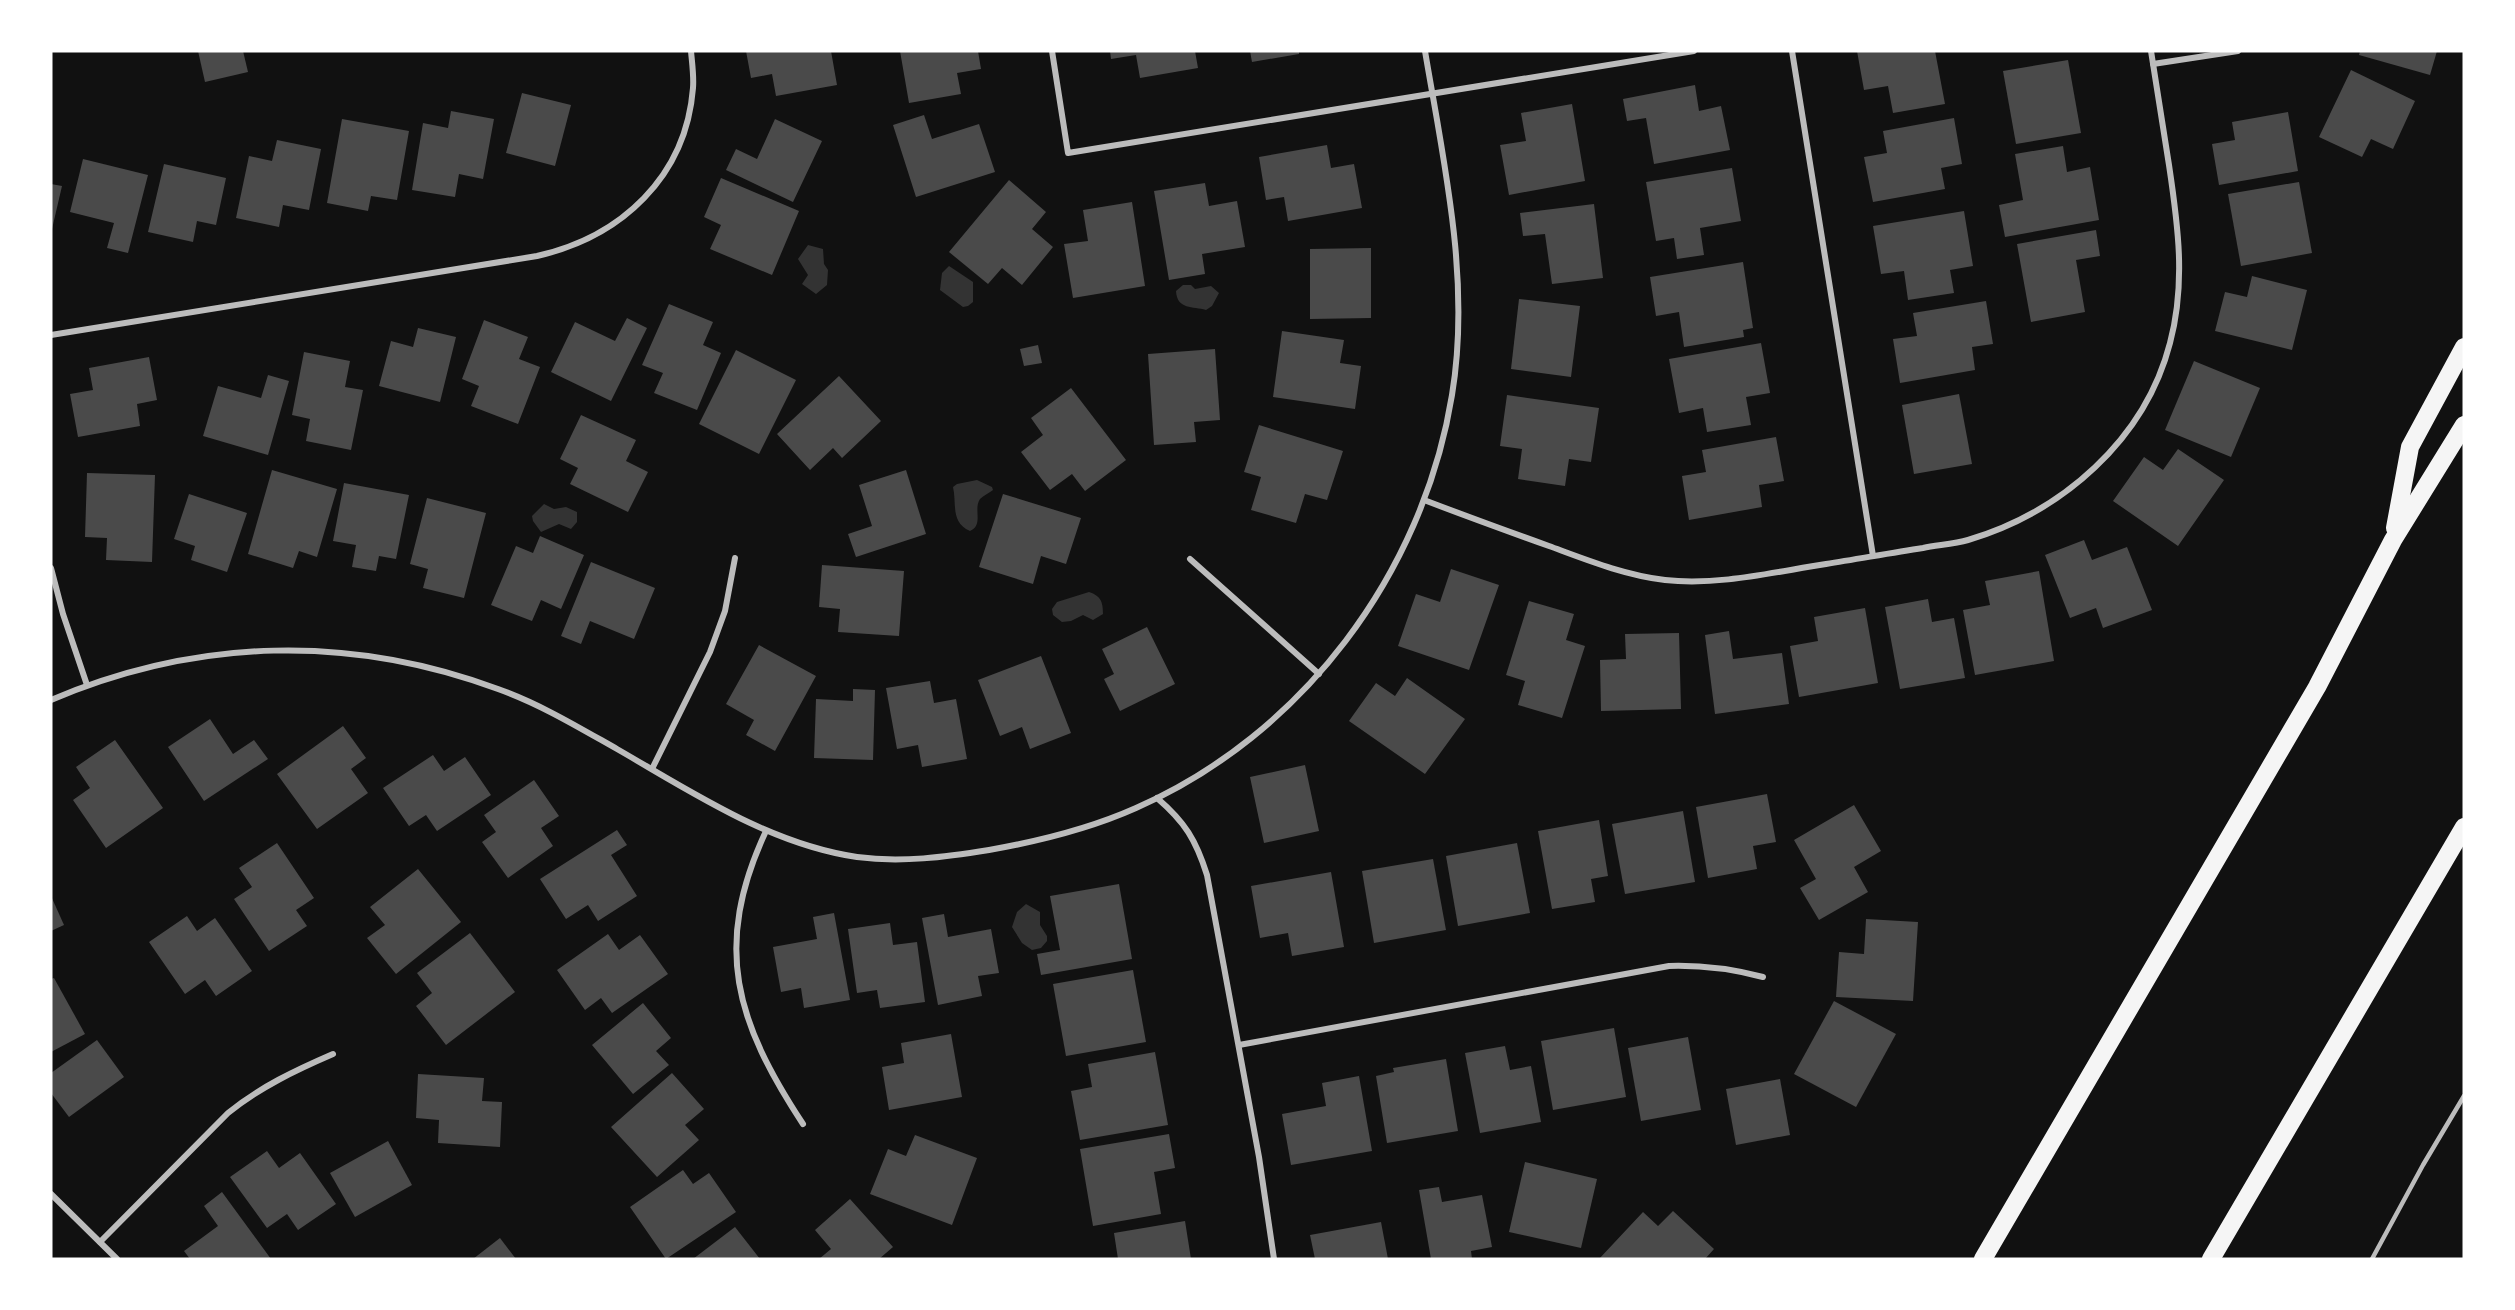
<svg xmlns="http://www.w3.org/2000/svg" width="2515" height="1310" viewBox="0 0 2515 1310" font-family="'PT Sans Narrow',sans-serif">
	<rect width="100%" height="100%" fill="#111"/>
	<!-- water -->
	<g fill="#333">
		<polygon points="808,245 823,249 824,264 828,270 827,285 816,294 802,284 808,275 798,259"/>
		<polygon points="949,266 973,282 973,302 968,306 963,307 940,290 942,273"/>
		<path d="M1183,285H1191L1195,289L1211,286L1219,293L1212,306L1206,310C1193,306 1177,310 1176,291Z"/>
		<path d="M977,480L992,487L993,490C989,493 983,496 980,499C973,509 984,525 970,531C950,522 957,504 953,487L957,484Z"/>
		<polygon points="544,504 554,509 566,507 577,512 577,522 571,529 559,524 541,532 533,521 532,516"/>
		<path d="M1089,592C1101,596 1103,602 1103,614L1093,620L1083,615L1071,621L1062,622L1053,615L1052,609L1057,602Z"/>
		<polygon points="1026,904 1040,912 1040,925 1047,936 1047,941 1041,948 1032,950 1022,943 1012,927 1017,912"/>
	</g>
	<!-- building -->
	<g fill="#4a4a4a">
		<polygon points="198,51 243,51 248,72 205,82"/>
		<polygon points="746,51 831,51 837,85 776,96 772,74 751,78"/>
		<polygon points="900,51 978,51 981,69 957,73 961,94 909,103"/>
		<polygon points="1110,51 1195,51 1198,68 1140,78 1136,55 1111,59"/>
		<polygon points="1250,51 1299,51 1299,54 1252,62"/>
		<polygon points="1857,51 1935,51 1945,104 1893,113 1888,86 1864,90"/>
		<polygon points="2360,51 2437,51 2430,75 2359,55"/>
		<polygon points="2068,60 2081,133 2016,144 2003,71"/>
		<polygon points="2351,70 2415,101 2393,149 2371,139 2362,157 2319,137"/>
		<polygon points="1695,85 1699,111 1721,106 1730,150 1654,164 1646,118 1627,121 1623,99"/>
		<polygon points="522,93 571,105 555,166 506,153"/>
		<polygon points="1572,104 1585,181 1509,195 1500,145 1526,141 1521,113"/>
		<polygon points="451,111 494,119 483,179 459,174 455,197 412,190 423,123 448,128"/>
		<polygon points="2288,112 2298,171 2219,185 2212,144 2235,140 2232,122"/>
		<polygon points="924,115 932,139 979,124 995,172 916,197 893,125"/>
		<polygon points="1954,118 1962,164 1941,168 1945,189 1873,202 1864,157 1887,153 1883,131"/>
		<polygon points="342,119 409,131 397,200 371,196 368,211 327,203"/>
		<polygon points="775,119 822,141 793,202 726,170 736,149 757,159"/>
		<polygon points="277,140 321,149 309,210 283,205 279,227 236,218 249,156 272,161"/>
		<polygon points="1327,145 1331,168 1354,164 1362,208 1288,221 1284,197 1266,200 1259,157"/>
		<polygon points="2063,146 2067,172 2090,167 2099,220 2005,237 1999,205 2023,200 2015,154"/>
		<polygon points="83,159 148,175 128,253 107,248 114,223 70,212"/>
		<polygon points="164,164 226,178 216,225 197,221 193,242 148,232"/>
		<polygon points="1732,168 1741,221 1700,228 1704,255 1677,259 1674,238 1656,241 1646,182"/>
		<polygon points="721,178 799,211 772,275 710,249 721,225 704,217"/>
		<polygon points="1009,180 1046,212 1032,229 1053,247 1022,285 1002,268 988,284 949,252"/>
		<polygon points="2299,182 2312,253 2241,266 2228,194"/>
		<polygon points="1205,183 1209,206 1237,201 1245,247 1202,254 1205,274 1169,280 1154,191"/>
		<polygon points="51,184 62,186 52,229 51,229"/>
		<polygon points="1132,202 1145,286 1073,298 1064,244 1088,241 1083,210"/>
		<polygon points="1594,204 1603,278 1552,284 1545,234 1523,236 1520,213"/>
		<polygon points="1964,211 1973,266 1950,270 1954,293 1908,300 1904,271 1881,274 1873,226"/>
		<polygon points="2096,230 2100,256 2076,260 2085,312 2031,322 2017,244"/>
		<polygon points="1371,248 1371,318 1310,319 1310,249"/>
		<polygon points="1743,262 1753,328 1743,330 1744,337 1684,347 1679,312 1656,316 1650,277"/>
		<polygon points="2252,276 2307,290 2292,350 2215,331 2225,292 2247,297"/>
		<polygon points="1519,299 1580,306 1571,377 1511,369"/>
		<polygon points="1986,301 1993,344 1972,347 1975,370 1900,383 1893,339 1917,336 1913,313"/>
		<polygon points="669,304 713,322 703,345 721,353 697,410 654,393 663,373 642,365"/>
		<polygon points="627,318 647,328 611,401 551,372 575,322 615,341"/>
		<polygon points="484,320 528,337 519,359 540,367 518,424 471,406 479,386 462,379"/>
		<polygon points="418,328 456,337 440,402 379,386 391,341 413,347"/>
		<polygon points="1282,331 1344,340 1340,363 1361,366 1355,409 1273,397"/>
		<polygon points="1761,343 1770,393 1746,397 1751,425 1707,432 1703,408 1679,413 1669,359"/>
		<polygon points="1038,345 1042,363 1024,366 1020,349"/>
		<polygon points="1215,349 1220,420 1194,422 1196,442 1154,445 1148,354"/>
		<polygon points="736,350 796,380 759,454 699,424"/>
		<polygon points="304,352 350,361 345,387 363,390 351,450 306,441 310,419 292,415"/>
		<polygon points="149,357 157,400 137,404 140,426 78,437 70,394 93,390 89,368"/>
		<polygon points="2194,361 2260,388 2231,457 2165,430"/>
		<polygon points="268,375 289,381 268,455 203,436 218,386 261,398"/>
		<polygon points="839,376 881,421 842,458 833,448 810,470 777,434"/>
		<polygon points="1071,388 1126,460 1085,491 1072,474 1050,490 1021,452 1043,435 1031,418"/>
		<polygon points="1959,394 1972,464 1914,474 1902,405"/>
		<polygon points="1507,395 1599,408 1591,462 1569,459 1565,486 1518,479 1522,449 1500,446"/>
		<polygon points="581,415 636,440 626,461 648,472 628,512 570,484 578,468 560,459"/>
		<polygon points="1259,425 1343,451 1327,500 1305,494 1296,523 1251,510 1261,477 1244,472"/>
		<polygon points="1776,437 1784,481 1759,485 1762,507 1689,520 1682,476 1706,472 1702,450"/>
		<polygon points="2178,449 2224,480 2178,546 2113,501 2144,457 2163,470"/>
		<polygon points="272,470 337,489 317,557 299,551 293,568 248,554"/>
		<polygon points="906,470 926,534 856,557 848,534 872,526 859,485"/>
		<polygon points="87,473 155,475 152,562 106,560 107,538 85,537"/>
		<polygon points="344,483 409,495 396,559 379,556 376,571 352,567 356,545 333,541"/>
		<polygon points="189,494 247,513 227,572 191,560 195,546 174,539"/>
		<polygon points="1003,494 1081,518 1066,564 1041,556 1033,584 979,567"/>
		<polygon points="427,498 486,513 464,598 423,588 428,569 410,564"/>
		<polygon points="540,536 584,555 561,609 541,600 532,621 491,605 516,546 533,553"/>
		<polygon points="2084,540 2092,560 2127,547 2152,610 2103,628 2096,608 2070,618 2045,555"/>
		<polygon points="591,562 655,588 634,639 590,621 581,644 561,636"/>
		<polygon points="822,565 904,571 899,636 838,632 840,609 819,607"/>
		<polygon points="1451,569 1499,585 1469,670 1398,646 1416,594 1440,602"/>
		<polygon points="2039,571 2054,661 1975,675 1963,610 1990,605 1985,581"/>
		<polygon points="1928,599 1932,622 1954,618 1965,678 1900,689 1885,607"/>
		<polygon points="1529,601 1574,614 1566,640 1585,646 1562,718 1518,705 1525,681 1506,675"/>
		<polygon points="1865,608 1878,683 1799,697 1790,646 1818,641 1814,617"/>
		<polygon points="1147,627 1175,684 1120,711 1104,679 1114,674 1102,649"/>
		<polygon points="1729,631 1733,659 1782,653 1789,704 1715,714 1705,635"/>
		<polygon points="1679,633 1681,709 1601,711 1600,660 1626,659 1625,634"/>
		<polygon points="759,645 816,676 775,751 746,735 754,720 726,704"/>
		<polygon points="1041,656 1071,733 1030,749 1022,727 1000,736 978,680"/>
		<polygon points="1407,678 1465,719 1425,774 1349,721 1376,683 1395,696"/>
		<polygon points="930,681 934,703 956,699 967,759 922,767 918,745 897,749 886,688"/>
		<polygon points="853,689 875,690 873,760 814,758 816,699 853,701"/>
		<polygon points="210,719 233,754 254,740 268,759 204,801 168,747"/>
		<polygon points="343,726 366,758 351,769 368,793 317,829 277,774"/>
		<polygon points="115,740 163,808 106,848 73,800 90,788 76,767"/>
		<polygon points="433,755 444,771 465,757 491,795 437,831 426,815 409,826 383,788"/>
		<polygon points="1305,765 1319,831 1264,843 1250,777"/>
		<polygon points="534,780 559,816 541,828 553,846 508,878 482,842 496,832 484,815"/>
		<polygon points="1767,794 1776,842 1753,846 1757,869 1708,878 1696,807"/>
		<polygon points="1854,805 1881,851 1854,867 1868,892 1819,920 1800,888 1816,879 1794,840"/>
		<polygon points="1683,811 1695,882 1625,894 1612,824"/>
		<polygon points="1599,820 1608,876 1591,879 1595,902 1552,909 1538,831"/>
		<polygon points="617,830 627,845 611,855 637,896 598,921 588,905 566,919 540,879"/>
		<polygon points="277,843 314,898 296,910 307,926 269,951 234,899 252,887 239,868"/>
		<polygon points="1517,843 1530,913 1458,926 1446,856"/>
		<polygon points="1433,859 1446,930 1374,943 1362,871"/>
		<polygon points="418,869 461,922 396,974 367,938 385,925 370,907"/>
		<polygon points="1331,872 1344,947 1292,956 1288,933 1260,938 1251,886"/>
		<polygon points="1119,884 1132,959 1041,975 1037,954 1060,950 1050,896"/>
		<polygon points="51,896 64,925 51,931"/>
		<polygon points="834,913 850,1000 804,1008 801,988 781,992 773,947 817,939 813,917"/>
		<polygon points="944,914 948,937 991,929 999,973 978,976 982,996 938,1005 922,918"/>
		<polygon points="187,916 197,931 215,918 252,971 216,996 205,980 185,994 149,942"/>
		<polygon points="1866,919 1918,922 1913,1001 1836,997 1839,952 1864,954"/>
		<polygon points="890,923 893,945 917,942 925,1002 880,1008 877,990 857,993 848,929"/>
		<polygon points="470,933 515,992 446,1045 416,1006 432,993 417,973"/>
		<polygon points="608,934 619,950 640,935 668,974 612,1013 601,998 585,1010 557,970"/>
		<polygon points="1133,970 1146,1042 1066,1056 1053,984"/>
		<polygon points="54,978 85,1034 51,1052 51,979"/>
		<polygon points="1834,1001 1896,1034 1856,1107 1794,1074"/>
		<polygon points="643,1003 671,1038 656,1051 669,1065 633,1094 592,1045"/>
		<polygon points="1614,1028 1626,1097 1553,1110 1541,1041"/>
		<polygon points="951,1034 962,1097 889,1110 882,1067 904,1063 901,1043"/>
		<polygon points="1688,1037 1701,1110 1641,1121 1628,1048"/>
		<polygon points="97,1040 124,1077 69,1117 51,1093 51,1073"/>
		<polygon points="1505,1046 1510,1070 1531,1066 1541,1122 1480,1133 1465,1053"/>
		<polygon points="1155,1052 1168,1125 1080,1140 1071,1091 1092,1087 1088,1064"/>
		<polygon points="1446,1059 1458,1131 1387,1143 1376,1076 1394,1072 1393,1068"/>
		<polygon points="672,1073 704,1109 685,1125 699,1140 657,1177 611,1127"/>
		<polygon points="418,1074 484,1078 482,1101 502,1102 500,1147 438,1143 439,1120 416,1118"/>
		<polygon points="1359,1076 1372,1151 1291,1165 1282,1114 1326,1106 1322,1083"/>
		<polygon points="1780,1079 1790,1135 1736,1145 1726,1089"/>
		<polygon points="1169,1134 1175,1168 1154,1172 1161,1214 1093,1226 1080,1149"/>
		<polygon points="915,1135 977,1158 952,1225 870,1194 888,1149 906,1156"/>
		<polygon points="388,1141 412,1185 355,1217 330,1173"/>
		<polygon points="267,1151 279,1168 300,1153 336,1204 298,1230 287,1214 267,1228 230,1177"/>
		<polygon points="1525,1162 1597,1179 1581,1248 1509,1232"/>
		<polygon points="683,1170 693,1184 709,1173 736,1212 666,1259 630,1207"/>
		<polygon points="1439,1187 1442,1202 1482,1195 1492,1247 1471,1251 1472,1259 1431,1259 1419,1190"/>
		<polygon points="222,1192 271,1259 190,1259 184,1251 218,1226 204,1206"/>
		<polygon points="850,1199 893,1247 879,1259 819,1259 831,1249 815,1230"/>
		<polygon points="1673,1211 1714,1249 1705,1259 1599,1259 1643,1212 1658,1226"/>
		<polygon points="1185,1221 1191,1259 1118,1259 1114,1233"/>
		<polygon points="1381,1222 1388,1259 1315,1259 1310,1235"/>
		<polygon points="735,1227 760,1259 693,1259"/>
		<polygon points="500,1238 516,1259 473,1259"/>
	</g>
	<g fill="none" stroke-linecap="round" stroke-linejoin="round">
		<!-- service -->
		<polyline stroke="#bcbcbc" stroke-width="4.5" points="2372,1259 2423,1165 2464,1096"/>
		<!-- minor -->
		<g stroke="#bcbcbc" stroke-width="6">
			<polyline points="1052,51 1068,153 1694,51"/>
			<polyline points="1792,51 1873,556"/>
			<polyline points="2153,64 2238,51"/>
			<path d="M51,335L537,256C621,237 686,177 693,88C694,76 692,63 691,51"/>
			<path d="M1424,500C1466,516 1507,531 1549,546C1587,560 1624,575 1665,580C1718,586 1774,572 1826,564C1858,559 1890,553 1923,548C1938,545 1954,544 1968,540C2062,512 2145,440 2170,343C2186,283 2178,225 2169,165C2163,127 2157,89 2151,51"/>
			<polyline points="1190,559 1319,674"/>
			<polyline points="51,568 63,614 87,685"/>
			<path d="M51,700C197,638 350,634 498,689C540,704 578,727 617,749C692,792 769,844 857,857C901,863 946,857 989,850C1040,841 1089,829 1136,808C1302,735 1423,574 1452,395C1471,281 1444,164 1425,51"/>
			<polyline points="652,769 710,652 725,611 735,558"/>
			<path d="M1157,798C1185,822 1196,840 1207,875L1259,1157L1274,1259"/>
			<path d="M766,831C712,947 736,1022 803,1124"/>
			<path d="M1239,1045L1669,966C1701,965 1732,969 1763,977"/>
			<polyline points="51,1194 117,1259"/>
			<path d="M100,1242L228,1113C260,1087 296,1070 333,1054"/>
		</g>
		<!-- motorway -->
		<g stroke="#f5f5f5" stroke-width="18">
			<polyline points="2395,528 2410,447 2464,347"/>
			<polyline points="1983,1259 2317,687 2393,540 2464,425"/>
			<polyline points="2211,1259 2464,827"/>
		</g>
	</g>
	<!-- border -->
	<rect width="2515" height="1310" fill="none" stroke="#ffffff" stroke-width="105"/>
</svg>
